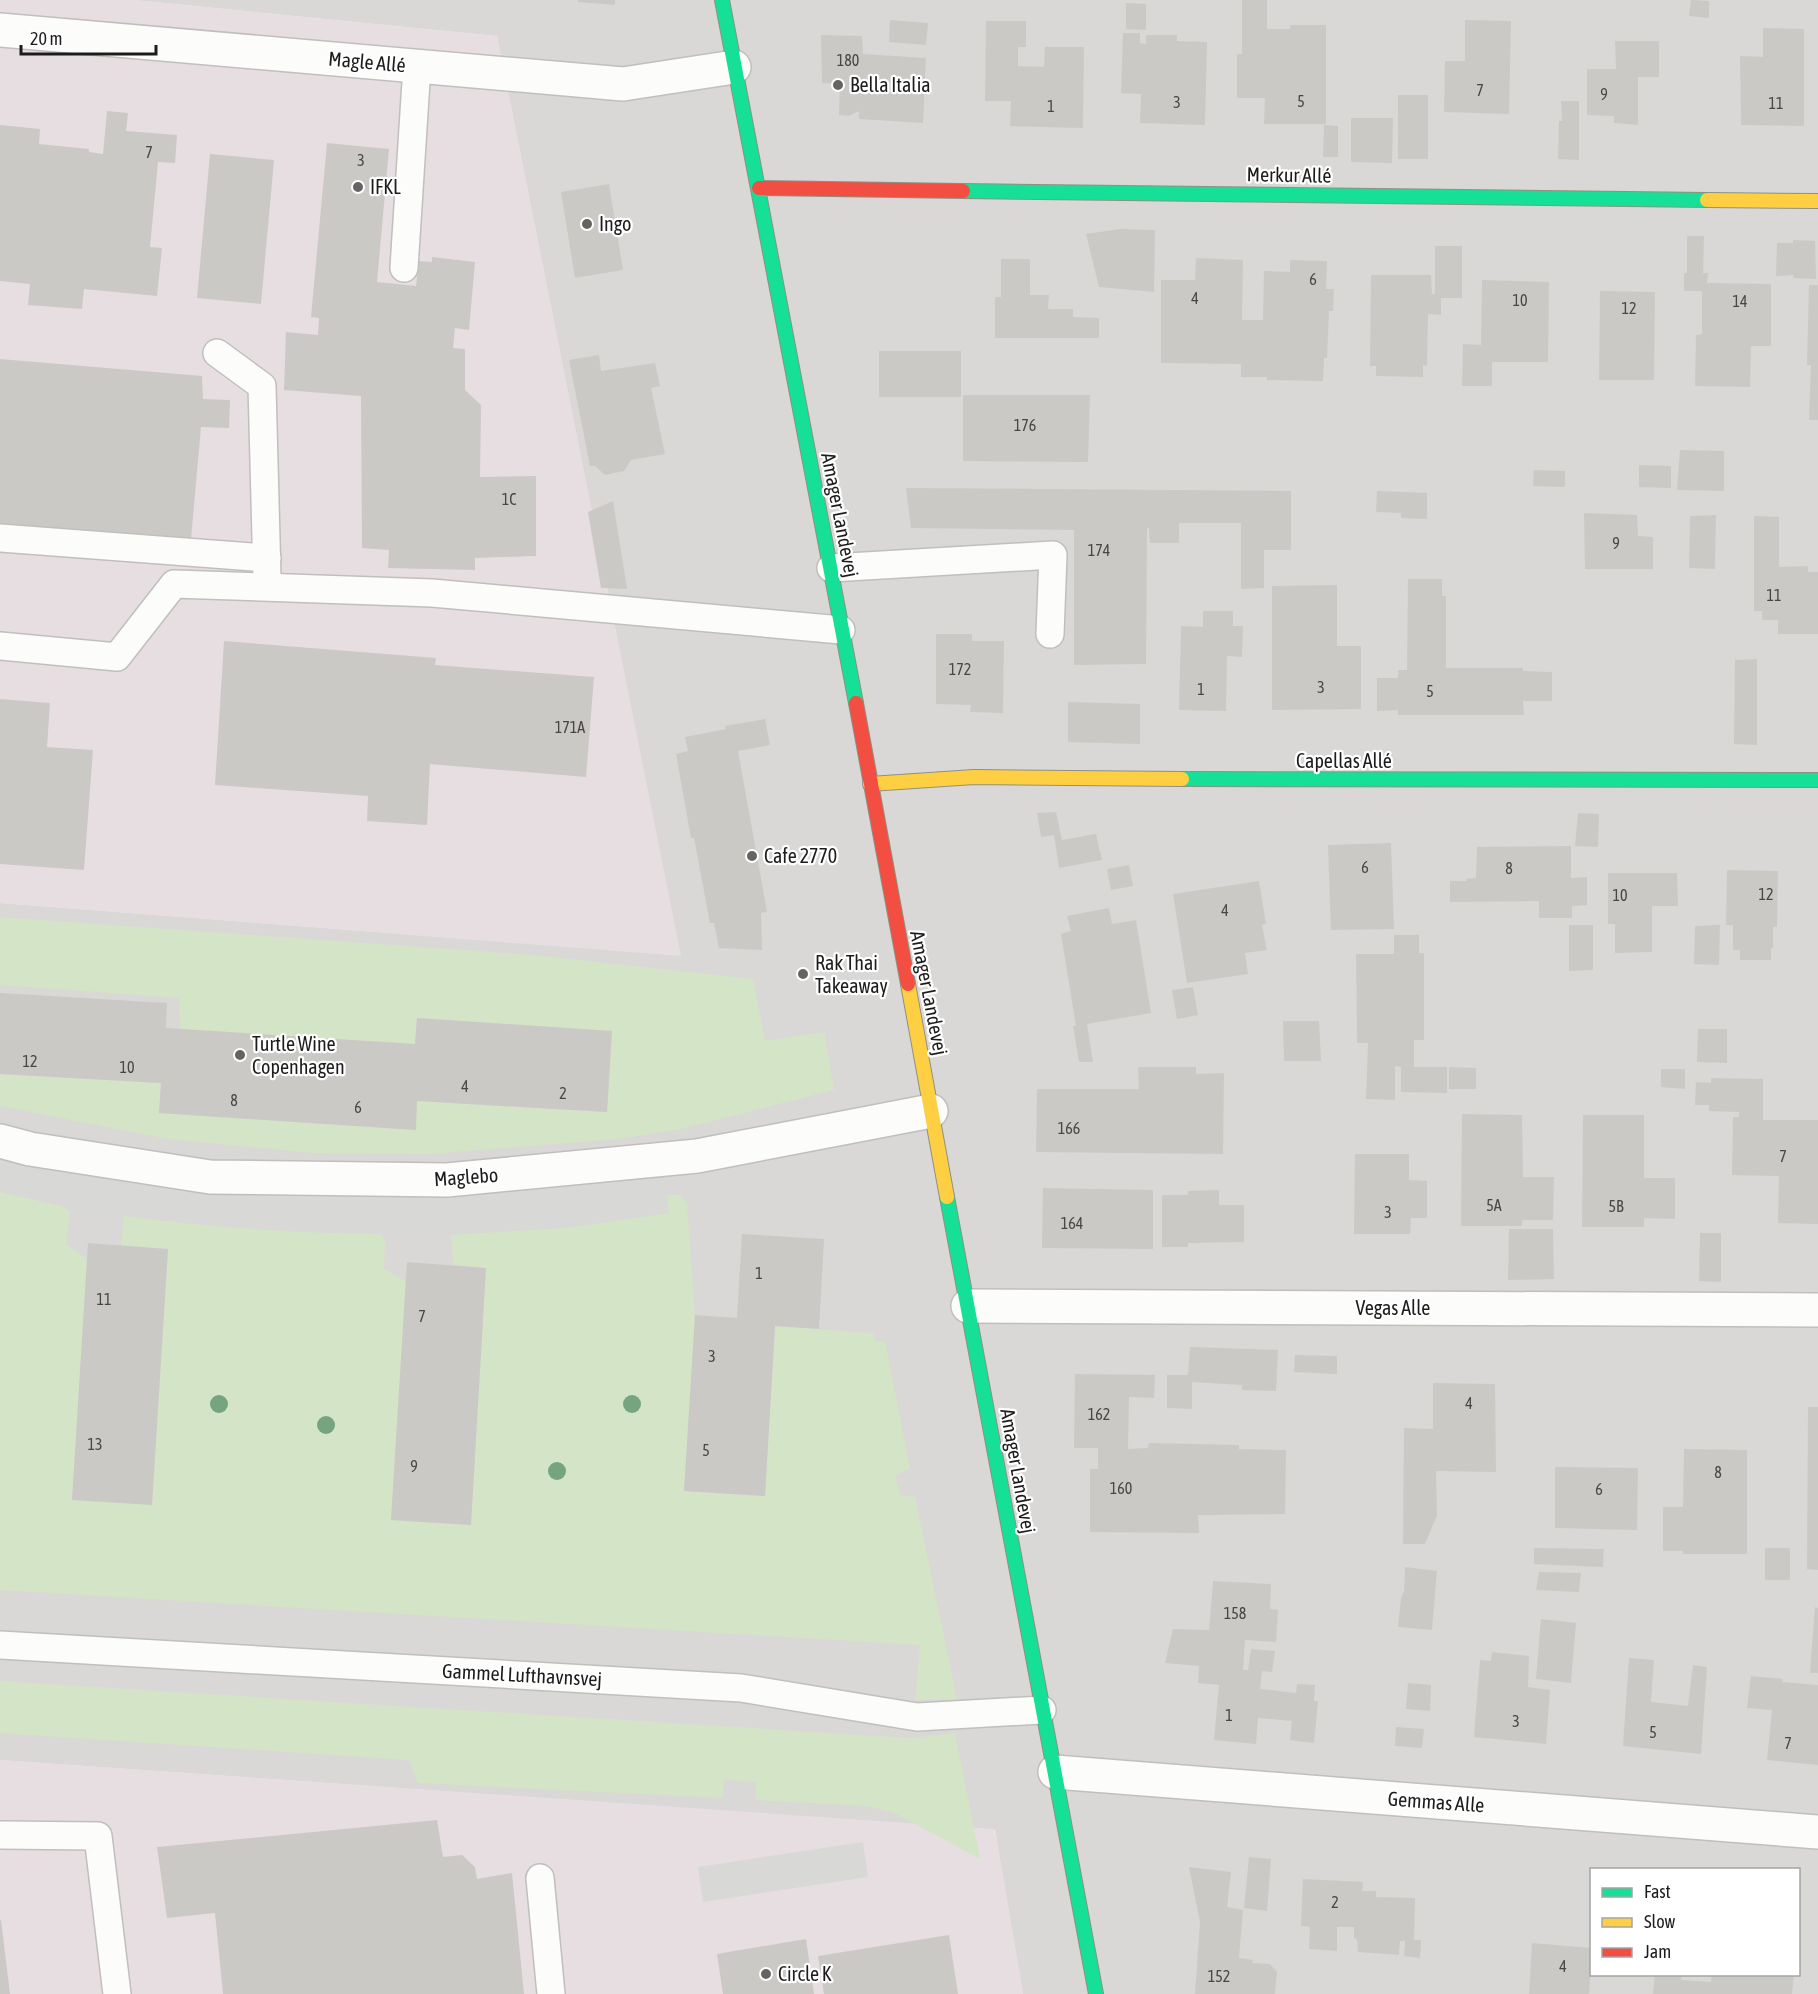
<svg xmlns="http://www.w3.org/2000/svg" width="1818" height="1994" viewBox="0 0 1818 1994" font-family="'Asap Condensed',sans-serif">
	<rect width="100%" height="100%" fill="#eae9e5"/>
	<!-- residential -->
	<path fill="#d9d8d6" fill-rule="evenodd" d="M134,0H1818V1994H1023L995,1830L0,1760V903L680,955L497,36ZM1592,1870H1798V1974H1592Z"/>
	<!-- industrial -->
	<g fill="#e7dee2">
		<polygon points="0,0 134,0 497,36 681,956 0,903"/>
		<polygon points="0,1760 993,1829 997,1842 1023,1994 0,1994"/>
	</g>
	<!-- religious -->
	<g fill="#d8d8d6">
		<polygon points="0,1122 114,1144 411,1169 661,1150 670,1213 564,1228 451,1235 418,1235 83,1210 0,1191"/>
		<polygon points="863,1842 868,1877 703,1902 698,1867"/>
	</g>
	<!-- grass -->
	<g fill="#d3e4c7">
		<polygon points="0,917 534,955 753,979 765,1041 824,1032 834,1090 681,1129 618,1139 428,1154 313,1153 168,1139 0,1106 0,1074 161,1083 159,1113 415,1130 417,1101 607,1112 612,1031 417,1018 415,1044 180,1029 179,998 0,985"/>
		<path d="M0,1192L61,1206L70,1211L66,1244L87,1259L72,1500L168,1249L121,1246L124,1216C209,1227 294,1233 380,1234L385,1240L384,1269L406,1281L391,1520L470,1525L486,1268L453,1265L451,1235L564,1228L669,1213L667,1195H681L687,1204L695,1315L684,1491L765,1496L775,1326L873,1333L876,1342H885L910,1468L895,1476L900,1495L915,1497L957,1699L915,1700L920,1645L0,1590Z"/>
		<polygon points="0,1681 911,1738 955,1733 980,1859 893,1812 866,1806 755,1800 756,1782 724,1780 723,1798 418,1783 409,1760 0,1733"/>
	</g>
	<!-- building -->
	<g fill="#cbc9c6">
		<polygon points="578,0 615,0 615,5 578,2"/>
		<polygon points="1242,0 1267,0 1267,29 1290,29 1290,25 1326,25 1326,124 1264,124 1265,98 1237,98 1237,54 1242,54"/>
		<polygon points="1691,0 1709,1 1709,18 1689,16"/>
		<polygon points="1126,3 1146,4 1146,30 1126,29"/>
		<polygon points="890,20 928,23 926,45 889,42"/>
		<polygon points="1465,20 1511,21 1509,114 1444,112 1445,61 1465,61"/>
		<polygon points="986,21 1026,21 1026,47 1018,47 1018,66 1044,67 1045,47 1084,47 1083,128 1010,126 1011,101 985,101"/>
		<polygon points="1763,28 1804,29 1804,126 1741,125 1740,56 1763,57"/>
		<polygon points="1123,33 1140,33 1140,43 1146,44 1146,35 1177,35 1177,41 1207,42 1205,125 1140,123 1141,94 1121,93"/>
		<polygon points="821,35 862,36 863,54 926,58 923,123 859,119 859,111 849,116 839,115 840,84 822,83"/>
		<polygon points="1615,41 1659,41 1659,77 1638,77 1638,125 1614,123 1614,116 1587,115 1587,69 1616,69"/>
		<rect x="1398" y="95" width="30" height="64"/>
		<polygon points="1561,101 1579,101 1579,160 1558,159 1559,121 1562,121"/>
		<polygon points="107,111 128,113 126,131 177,135 175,163 158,162 150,247 162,248 157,296 84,289 82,309 28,305 30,284 0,281 0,125 40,129 39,144 89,149 89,152 103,154"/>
		<polygon points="1351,118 1393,118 1392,163 1351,162"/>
		<polygon points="1324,125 1338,126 1338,157 1323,157"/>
		<polygon points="327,143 389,149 377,282 416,286 419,261 432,262 432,257 475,262 469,330 455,328 453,348 465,349 465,390 481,405 480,477 536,476 536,556 475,558 475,570 388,568 389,550 362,548 361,396 284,390 286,332 318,335 319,318 311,317"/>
		<polygon points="210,154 274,160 261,304 197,298"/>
		<polygon points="609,184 623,270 575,278 561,192"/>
		<polygon points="1120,229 1155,230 1154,292 1099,287 1086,234"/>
		<polygon points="1687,236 1704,236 1703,273 1708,273 1707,283 1771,284 1771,346 1751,346 1750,387 1695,386 1696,335 1702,334 1702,291 1684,291 1684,273 1687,273"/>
		<polygon points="1793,240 1815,241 1816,279 1793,278 1794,275 1776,276 1777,243 1793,243"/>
		<polygon points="1435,246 1462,246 1462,298 1441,298 1441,315 1428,314 1427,366 1423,365 1423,377 1376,376 1376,366 1370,366 1371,275 1431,275 1432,294 1435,294"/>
		<polygon points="1196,258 1243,260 1242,320 1263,320 1264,271 1290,272 1290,260 1327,261 1326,289 1334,289 1333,311 1329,311 1327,358 1324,358 1323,381 1267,380 1267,377 1241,377 1241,364 1161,363 1161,280 1195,280"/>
		<polygon points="1001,259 1030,259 1030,295 1049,295 1048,309 1073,309 1073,317 1099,318 1099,338 995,338 995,297 1001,297"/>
		<polygon points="1482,280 1549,282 1548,362 1492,362 1492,386 1462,386 1463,344 1481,345"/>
		<polygon points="1809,285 1818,285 1818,420 1809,420 1811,365 1807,365"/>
		<polygon points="1600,291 1655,292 1654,380 1599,380"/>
		<rect x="879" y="351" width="82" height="46"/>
		<polygon points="599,355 601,371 655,363 660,386 651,388 665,454 631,460 624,471 605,475 595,466 590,466 569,360"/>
		<polygon points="0,359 202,376 203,399 230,400 229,428 201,427 191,539 0,525"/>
		<polygon points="963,395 1090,395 1088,462 963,461"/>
		<polygon points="1680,450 1724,451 1724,491 1677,490"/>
		<polygon points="1639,465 1671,466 1671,488 1639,487"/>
		<polygon points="1534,470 1565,471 1565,487 1533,486"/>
		<polygon points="906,488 1291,491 1291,550 1264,550 1264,588 1241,589 1241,523 1179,523 1179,543 1150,543 1149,528 1147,528 1146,664 1074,665 1074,530 911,528"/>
		<polygon points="1377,491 1427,493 1427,519 1401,518 1401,513 1376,512"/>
		<polygon points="613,501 627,589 601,588 588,512"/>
		<polygon points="1584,513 1637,515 1638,536 1653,537 1653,569 1585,569"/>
		<polygon points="1716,515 1715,569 1689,568 1690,516"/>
		<polygon points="1754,516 1779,517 1779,567 1808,566 1808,572 1818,572 1818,634 1778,634 1778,620 1762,620 1762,611 1754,611"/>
		<polygon points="1408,579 1442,579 1442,596 1446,596 1446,668 1523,668 1523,671 1552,672 1552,701 1523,701 1524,715 1398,715 1398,710 1377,711 1377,678 1398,678 1398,670 1407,670"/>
		<polygon points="1337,585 1337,646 1361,646 1361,709 1272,710 1272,586"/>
		<polygon points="1203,611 1233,611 1233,626 1243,626 1242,657 1227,656 1226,711 1179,710 1181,626 1203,627"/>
		<polygon points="936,634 972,634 972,641 1004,641 1003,713 970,712 971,705 936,704"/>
		<polygon points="224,641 436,658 435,665 594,677 586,777 430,764 427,825 367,821 368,796 215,785"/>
		<polygon points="1757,659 1757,745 1734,744 1735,660"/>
		<polygon points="0,699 50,703 47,747 93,750 84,870 0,864"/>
		<polygon points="1068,702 1140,704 1140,744 1068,742"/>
		<polygon points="765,719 770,745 738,751 767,912 761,913 762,950 719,948 714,923 710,923 694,838 691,838 676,754 688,751 685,737 726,729 725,726"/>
		<polygon points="1056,812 1062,840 1096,834 1102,860 1059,868 1054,835 1041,837 1037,813"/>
		<polygon points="1578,813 1599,814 1598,847 1575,846"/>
		<polygon points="1391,843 1394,929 1331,930 1328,845"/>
		<polygon points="1571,846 1571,878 1587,877 1587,905 1572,906 1572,918 1539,918 1539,901 1450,902 1450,881 1467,881 1466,879 1476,878 1477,847"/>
		<polygon points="1129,865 1133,886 1111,890 1107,869"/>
		<polygon points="1727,870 1778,871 1777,927 1773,927 1773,948 1771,948 1771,960 1740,960 1740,950 1733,950 1733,925 1726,925"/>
		<polygon points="1608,873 1677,873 1678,906 1652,906 1652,952 1615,953 1615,924 1608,924"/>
		<polygon points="1259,881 1266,924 1262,925 1267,950 1245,953 1248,974 1187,983 1173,894"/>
		<polygon points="1109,908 1112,924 1136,920 1151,1013 1087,1024 1093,1062 1079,1062 1073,1026 1076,1026 1061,934 1071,931 1067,916"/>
		<polygon points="1569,925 1593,925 1593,970 1569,971"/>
		<polygon points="1720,925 1719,965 1694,964 1695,926"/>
		<polygon points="1394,935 1419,935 1419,953 1424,953 1424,1040 1414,1040 1414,1067 1447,1067 1447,1093 1401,1092 1401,1067 1395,1066 1395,1100 1366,1099 1368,1043 1357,1043 1356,954 1394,954"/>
		<polygon points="1193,987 1198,1015 1177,1019 1172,990"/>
		<polygon points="0,993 167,1003 166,1028 415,1044 417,1018 612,1031 607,1112 417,1101 416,1130 159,1113 161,1083 0,1074"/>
		<polygon points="1283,1021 1319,1021 1321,1061 1284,1061"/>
		<polygon points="1698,1029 1727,1029 1727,1063 1697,1062"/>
		<polygon points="1138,1067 1196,1067 1196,1074 1224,1073 1223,1154 1036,1152 1037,1089 1139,1089"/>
		<polygon points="1449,1067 1476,1068 1476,1089 1449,1089"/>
		<polygon points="1661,1069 1685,1069 1685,1089 1661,1087"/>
		<polygon points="1711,1078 1763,1079 1763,1120 1818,1120 1818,1224 1778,1223 1779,1176 1732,1175 1733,1117 1739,1117 1739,1112 1709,1111 1709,1105 1695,1105 1696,1082 1711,1083"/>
		<polygon points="1462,1114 1522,1115 1523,1177 1554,1177 1553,1220 1522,1220 1522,1226 1461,1226"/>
		<polygon points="1583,1115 1644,1115 1644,1178 1675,1178 1675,1219 1644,1218 1644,1227 1582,1227"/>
		<polygon points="1355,1154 1409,1154 1409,1180 1427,1181 1427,1218 1411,1218 1410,1234 1354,1234"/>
		<polygon points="1043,1188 1153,1190 1153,1249 1042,1248"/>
		<polygon points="1219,1190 1219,1205 1244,1205 1244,1242 1188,1243 1188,1247 1162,1247 1162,1195 1188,1195 1188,1191"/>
		<polygon points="1509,1229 1553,1229 1554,1279 1508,1280"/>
		<polygon points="1700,1233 1721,1233 1721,1282 1699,1281"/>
		<polygon points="742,1234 824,1239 819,1329 775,1326 765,1496 684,1491 695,1315 737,1318"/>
		<polygon points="88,1243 168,1249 152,1505 72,1500"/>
		<polygon points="407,1262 486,1268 471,1525 391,1520"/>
		<polygon points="1190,1347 1278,1350 1276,1391 1242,1390 1242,1385 1192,1382 1192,1409 1167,1408 1167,1375 1188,1375"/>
		<polygon points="1295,1355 1337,1356 1337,1374 1294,1372"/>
		<polygon points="1075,1374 1155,1375 1154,1398 1129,1397 1128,1449 1148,1448 1149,1443 1239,1445 1239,1449 1286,1450 1285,1514 1198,1515 1199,1533 1090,1532 1090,1469 1098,1469 1098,1448 1074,1448"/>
		<polygon points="1433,1383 1495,1384 1496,1472 1436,1471 1437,1515 1425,1544 1403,1544 1404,1428 1433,1429"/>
		<polygon points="1808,1407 1818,1407 1818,1570 1807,1569"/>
		<polygon points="1684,1449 1747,1450 1747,1554 1683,1554 1683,1551 1663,1551 1663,1507 1683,1507"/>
		<polygon points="1555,1467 1638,1468 1637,1530 1555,1528"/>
		<polygon points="1534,1548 1604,1549 1603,1567 1534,1564"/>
		<rect x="1765" y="1548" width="25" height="32"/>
		<polygon points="1405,1567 1437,1571 1432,1630 1398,1627 1401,1598 1404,1591"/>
		<polygon points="1539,1572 1581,1573 1579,1592 1536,1590"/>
		<polygon points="1213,1581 1271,1584 1270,1609 1278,1610 1276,1642 1245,1640 1243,1670 1248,1670 1251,1649 1275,1651 1272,1672 1262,1671 1260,1689 1296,1693 1297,1684 1315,1685 1314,1701 1318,1701 1314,1743 1290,1740 1292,1721 1258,1718 1256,1744 1214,1740 1219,1685 1198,1683 1199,1666 1165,1663 1173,1629 1209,1630"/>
		<polygon points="1815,1607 1818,1608 1818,1673 1810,1673"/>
		<polygon points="1541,1619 1576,1623 1571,1683 1536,1679"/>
		<polygon points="1492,1652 1529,1656 1528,1687 1550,1690 1546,1744 1474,1737 1480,1660 1491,1661"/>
		<polygon points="1629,1658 1654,1660 1651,1702 1688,1706 1693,1665 1707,1667 1701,1754 1623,1746"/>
		<polygon points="1751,1676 1783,1679 1782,1682 1818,1685 1818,1765 1767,1760 1772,1710 1747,1708"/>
		<polygon points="1408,1683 1431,1685 1430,1711 1406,1709"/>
		<polygon points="1396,1727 1424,1729 1422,1748 1395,1746"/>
		<polygon points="437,1820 443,1857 462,1855 475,1867 477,1879 512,1873 524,1994 223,1994 215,1913 167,1918 157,1847"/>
		<polygon points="1249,1857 1271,1859 1267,1911 1244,1908"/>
		<polygon points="1189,1867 1231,1872 1227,1907 1243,1910 1239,1958 1253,1960 1252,1963 1270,1964 1277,1972 1275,1994 1195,1994 1200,1922"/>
		<polygon points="1303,1879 1363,1882 1362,1891 1376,1891 1376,1897 1415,1898 1414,1940 1421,1940 1420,1958 1404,1956 1405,1941 1400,1941 1399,1955 1358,1952 1357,1939 1354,1938 1354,1927 1337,1927 1337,1951 1309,1949 1310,1927 1301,1926"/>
		<polygon points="0,1920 1,1920 10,1994 0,1994"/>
		<polygon points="949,1935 958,1994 824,1994 818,1956"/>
		<polygon points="806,1939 814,1994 723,1994 717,1954"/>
		<polygon points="1532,1943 1592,1948 1589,1994 1529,1994"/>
		<polygon points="1655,1974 1682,1974 1681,1980 1711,1982 1712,1974 1794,1974 1792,1994 1653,1994"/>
	</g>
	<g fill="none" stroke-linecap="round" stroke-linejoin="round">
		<defs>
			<g id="lane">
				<polyline points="404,268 417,66"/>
				<polyline points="217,353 262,386 267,577"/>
				<polyline points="0,538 267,558"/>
				<polyline points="831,568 1053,555 1050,634"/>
				<polyline points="0,646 117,657 174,584 432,593 841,630"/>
				<polyline points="0,1645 741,1688 917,1717 1042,1710"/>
				<polyline points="0,1835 98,1836 117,1994"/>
				<polyline points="540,1878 551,1994"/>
			</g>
			<g id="street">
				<polyline points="0,30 623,84 734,67"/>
				<polyline points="0,1141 30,1149 210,1177 447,1180 697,1156 931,1111"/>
				<polyline points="968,1306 1818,1310"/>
				<polyline points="1055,1772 1818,1832"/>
			</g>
			<g id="fast">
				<polyline points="722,0 856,703"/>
				<polyline points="963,191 1707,200"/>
				<polyline points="1182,779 1818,780"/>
				<polyline points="947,1197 1096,1994"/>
			</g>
			<g id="slow">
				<polyline points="1707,200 1818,201"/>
				<polyline points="870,784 974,777 1182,779"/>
				<polyline points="908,984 947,1197"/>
			</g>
			<g id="jam">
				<polyline points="759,188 963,191"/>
				<polyline points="856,703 908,984"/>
			</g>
		</defs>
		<!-- lane casing -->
		<use href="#lane" stroke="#c0bfbd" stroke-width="30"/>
		<!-- street casing -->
		<use href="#street" stroke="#c0bfbd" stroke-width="36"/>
		<!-- fast casing -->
		<use href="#fast" stroke="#8e9180" stroke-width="16"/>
		<!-- slow casing -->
		<use href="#slow" stroke="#8e9180" stroke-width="16"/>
		<!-- jam casing -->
		<use href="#jam" stroke="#8e9180" stroke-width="16"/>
		<!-- lane -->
		<use href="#lane" stroke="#fcfcfb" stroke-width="27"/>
		<!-- street -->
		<use href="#street" stroke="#fcfcfb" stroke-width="33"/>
		<!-- fast -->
		<use href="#fast" stroke="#16e098" stroke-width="14"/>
		<!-- slow -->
		<use href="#slow" stroke="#ffcf43" stroke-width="14"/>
		<!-- jam -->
		<use href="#jam" stroke="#f24e42" stroke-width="14"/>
	</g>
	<!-- trees -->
	<g fill="#76a47e">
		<circle cx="219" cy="1404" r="9"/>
		<circle cx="632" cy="1404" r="9"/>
		<circle cx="326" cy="1425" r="9"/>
		<circle cx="557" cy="1471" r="9"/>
	</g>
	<!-- markers -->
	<g fill="#646462" stroke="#fff" stroke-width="2">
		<circle cx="838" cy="85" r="6"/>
		<circle cx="358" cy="187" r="6"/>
		<circle cx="587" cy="224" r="6"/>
		<circle cx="752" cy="856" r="6"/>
		<circle cx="803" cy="974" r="6"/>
		<circle cx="240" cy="1055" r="6"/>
		<circle cx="766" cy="1974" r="6"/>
	</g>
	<g text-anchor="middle" stroke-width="4.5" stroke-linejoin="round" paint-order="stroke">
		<!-- number labels -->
		<g font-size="16" fill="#484746">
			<text x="848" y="66">180</text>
			<text x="1480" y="96">7</text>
			<text x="1604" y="100">9</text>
			<text x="1301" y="107">5</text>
			<text x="1177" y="108">3</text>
			<text x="1776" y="109">11</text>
			<text x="1051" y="112">1</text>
			<text x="149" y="158">7</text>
			<text x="361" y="166">3</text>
			<text x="1313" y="285">6</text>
			<text x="1195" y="304">4</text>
			<text x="1520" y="306">10</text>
			<text x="1740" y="307">14</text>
			<text x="1629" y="314">12</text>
			<text x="1025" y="431">176</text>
			<text x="509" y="505">1C</text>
			<text x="1616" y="549">9</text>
			<text x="1099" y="556">174</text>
			<text x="1774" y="601">11</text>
			<text x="960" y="675">172</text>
			<text x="1321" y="693">3</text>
			<text x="1201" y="695">1</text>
			<text x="1430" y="697">5</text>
			<text x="570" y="733">171A</text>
			<text x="1365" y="873">6</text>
			<text x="1509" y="874">8</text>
			<text x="1766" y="900">12</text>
			<text x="1620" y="901">10</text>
			<text x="1225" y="916">4</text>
			<text x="30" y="1067">12</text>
			<text x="127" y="1073">10</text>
			<text x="465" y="1092">4</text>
			<text x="563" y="1099">2</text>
			<text x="234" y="1106">8</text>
			<text x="358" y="1113">6</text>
			<text x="1069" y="1134">166</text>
			<text x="1783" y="1162">7</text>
			<text x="1494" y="1211">5A</text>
			<text x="1616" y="1212">5B</text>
			<text x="1388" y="1218">3</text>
			<text x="1072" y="1229">164</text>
			<text x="759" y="1279">1</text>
			<text x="104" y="1305">11</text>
			<text x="422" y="1322">7</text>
			<text x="712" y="1362">3</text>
			<text x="1469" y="1409">4</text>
			<text x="1099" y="1420">162</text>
			<text x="95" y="1450">13</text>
			<text x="706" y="1456">5</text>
			<text x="414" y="1472">9</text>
			<text x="1718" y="1478">8</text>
			<text x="1121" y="1494">160</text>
			<text x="1599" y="1495">6</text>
			<text x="1235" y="1619">158</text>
			<text x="1229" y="1721">1</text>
			<text x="1516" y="1727">3</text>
			<text x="1653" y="1738">5</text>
			<text x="1788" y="1749">7</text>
			<text x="1335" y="1908">2</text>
			<text x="1563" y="1972">4</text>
			<text x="1219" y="1982">152</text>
		</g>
		<!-- street labels -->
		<g font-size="20" fill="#1c1c1c" stroke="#fff">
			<text transform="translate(367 62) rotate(5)" y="7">Magle Allé</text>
			<text transform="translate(1289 175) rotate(1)" y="7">Merkur Allé</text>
			<text transform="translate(840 515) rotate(79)" y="7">Amager Landevej</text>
			<text x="1344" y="768">Capellas Allé</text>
			<text transform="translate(929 993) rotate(79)" y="7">Amager Landevej</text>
			<text transform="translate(466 1177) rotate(-4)" y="7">Maglebo</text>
			<text x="1393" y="1315">Vegas Alle</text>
			<text transform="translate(1018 1471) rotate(80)" y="7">Amager Landevej</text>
			<text transform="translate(522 1675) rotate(3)" y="7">Gammel Lufthavnsvej</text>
			<text transform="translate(1436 1802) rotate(4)" y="7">Gemmas Alle</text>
		</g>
		<!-- poi labels -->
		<g font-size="20" fill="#1c1c1c" stroke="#fff" text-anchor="start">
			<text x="850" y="92">Bella Italia</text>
			<text x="370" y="194">IFKL</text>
			<text x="599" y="231">Ingo</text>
			<text x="764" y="863">Cafe 2770</text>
			<text x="815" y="970">Rak Thai<tspan x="815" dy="23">Takeaway</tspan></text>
			<text x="252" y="1051">Turtle Wine<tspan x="252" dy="23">Copenhagen</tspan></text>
			<text x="778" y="1981">Circle K</text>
		</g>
	</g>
	<!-- legend -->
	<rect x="1590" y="1868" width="210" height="108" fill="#ffffff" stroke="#a4a4a4" stroke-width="1.5"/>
	<rect x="1602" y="1888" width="30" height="9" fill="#16e098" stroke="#a4a4a4" stroke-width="1.5"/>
	<text x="1644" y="1898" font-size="18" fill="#1c1c1c">Fast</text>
	<rect x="1602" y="1918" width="30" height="9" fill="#ffcf43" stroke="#a4a4a4" stroke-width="1.5"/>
	<text x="1644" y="1928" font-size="18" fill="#1c1c1c">Slow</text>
	<rect x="1602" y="1948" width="30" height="9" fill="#f24e42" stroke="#a4a4a4" stroke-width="1.5"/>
	<text x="1644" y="1958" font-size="18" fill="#1c1c1c">Jam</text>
	<!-- scale -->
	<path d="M21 45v9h135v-9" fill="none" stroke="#1c1c1c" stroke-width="3"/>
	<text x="30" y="45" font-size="18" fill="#1c1c1c" stroke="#ffffff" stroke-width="4.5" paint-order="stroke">20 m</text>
</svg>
